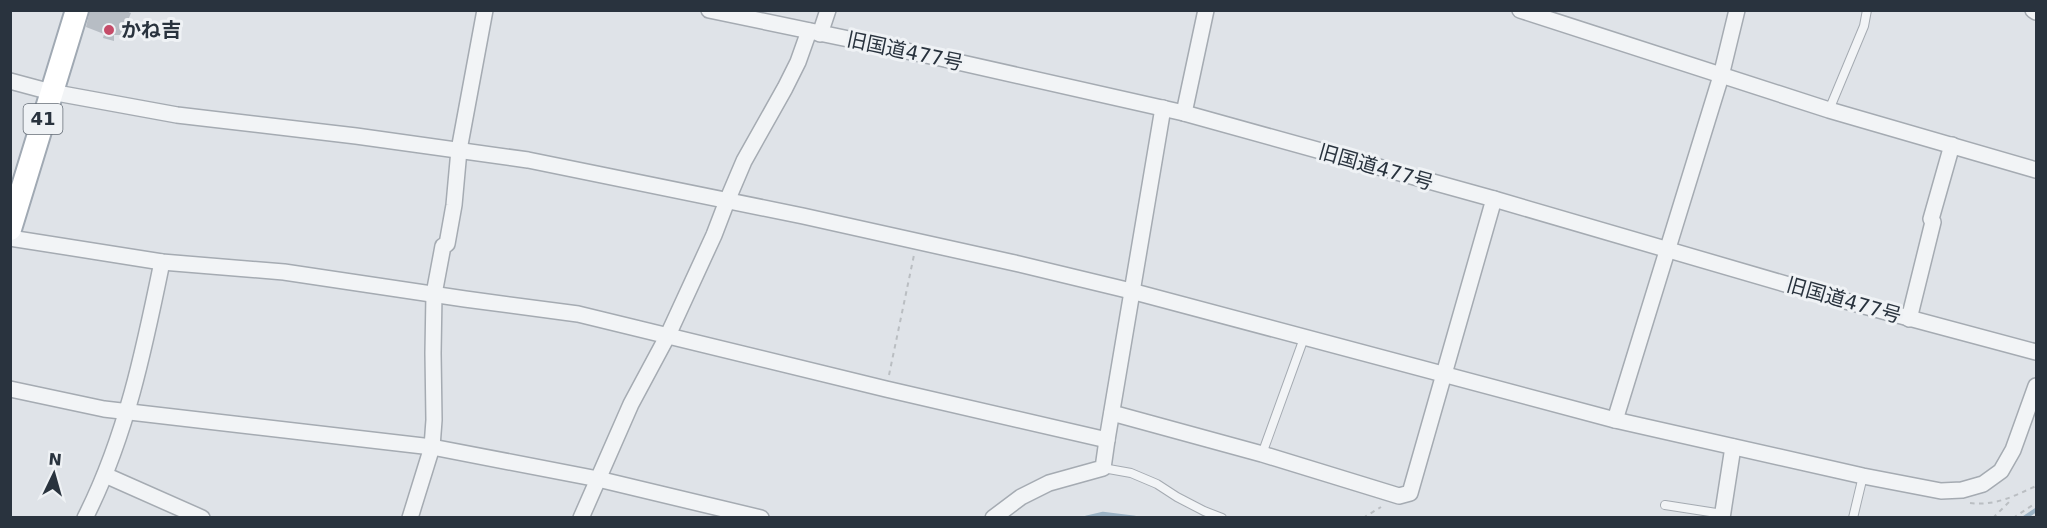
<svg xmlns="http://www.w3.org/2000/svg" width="2047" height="528" viewBox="0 0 2047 528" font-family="'DejaVu Sans','Noto Sans JP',sans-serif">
	<rect width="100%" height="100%" fill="#dfe3e8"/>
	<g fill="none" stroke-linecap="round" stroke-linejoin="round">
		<!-- stream -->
		<g stroke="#9db4c6" stroke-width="4.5">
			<polyline points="1086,518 1103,514 1135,518"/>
			<polyline points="2024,518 2036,510"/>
		</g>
	</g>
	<!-- building -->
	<polygon fill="#b7bdc4" points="90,10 123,10 131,13 122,35 114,35 114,41 103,38 104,34 86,27"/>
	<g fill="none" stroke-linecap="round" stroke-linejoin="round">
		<defs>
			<g id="service">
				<polyline points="1829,110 1864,26 1867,10"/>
				<polyline points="1262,454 1304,338"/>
				<polyline points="1103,468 1131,473 1157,484 1177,497 1204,511 1222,518"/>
				<polyline points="1665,505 1723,514"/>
				<polyline points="1853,518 1863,476"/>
			</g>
			<g id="minor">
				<polyline points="709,10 940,58 1184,113 1494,199 1823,295 2036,352"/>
				<polyline points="1520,10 1829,110 2036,170"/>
				<polyline points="2033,10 2036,12"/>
				<polyline points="820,34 828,10"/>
				<polyline points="10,81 51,92 177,115 356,136 528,160 803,216 1019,264 1131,291 1615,420 1863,476 1941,491 1962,490 1983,484 2001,471 2013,450 2036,386"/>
				<polyline points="1184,113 1206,10"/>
				<polyline points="10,238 162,262 284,272 465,299 578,314 886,389 1107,440 1163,108"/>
				<polyline points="1909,319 1933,222 1931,219 1952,145"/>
				<polyline points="10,389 104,409 432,447 598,479 761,518"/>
				<polyline points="1112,413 1262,454 1399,496 1410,493 1494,199"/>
				<polyline points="1615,420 1721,76 1737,10"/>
				<polyline points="105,475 202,518"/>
				<path d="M85,518C126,437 144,350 162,262"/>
				<polyline points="410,518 432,447 434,420 433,353 434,294 443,246 447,244 454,205 459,150 485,10"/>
				<polyline points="581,518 631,404 668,335 714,235 727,201 744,161 785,88 798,62 809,31"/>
				<polyline points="993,518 1021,497 1049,483 1103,468 1107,440"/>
				<polyline points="1722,518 1733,447"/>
			</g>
			<polyline id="primary" points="10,229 77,10"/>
		</defs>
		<!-- service casing -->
		<use href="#service" stroke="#a5abb2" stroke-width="10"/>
		<!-- minor casing -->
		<use href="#minor" stroke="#a5abb2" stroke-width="18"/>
		<!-- primary casing -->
		<use href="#primary" stroke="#a0a9b3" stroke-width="26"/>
		<!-- path -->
		<g stroke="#babec2" stroke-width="2" stroke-dasharray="4.5 4.5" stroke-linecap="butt">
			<polyline points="889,375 914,255"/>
			<path d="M1970,503C1996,506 2014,496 2036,486"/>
			<polyline points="1363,518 1381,507"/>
			<polyline points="1993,518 2010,501"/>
			<polyline points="2013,518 2036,503"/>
		</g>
		<!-- service -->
		<use href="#service" stroke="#f2f4f6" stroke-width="8"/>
		<!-- minor -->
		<use href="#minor" stroke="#f2f4f6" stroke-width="15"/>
		<!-- primary -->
		<use href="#primary" stroke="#fff" stroke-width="22"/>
	</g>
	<!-- markers -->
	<circle fill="#c54c69" stroke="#eff2f5" stroke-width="2" cx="109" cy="30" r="6"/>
	<g text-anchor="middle" stroke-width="6" stroke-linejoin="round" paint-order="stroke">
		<!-- shield labels -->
		<rect fill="#eff2f5" stroke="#646c75" stroke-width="1.5" x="23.5" y="104" width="39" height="30" rx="4.5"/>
		<g font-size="18" font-weight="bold" fill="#29333e">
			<text x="43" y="125">41</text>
		</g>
		<!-- poi labels -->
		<g font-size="20" font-weight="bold" fill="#29333e" stroke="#eff2f5" text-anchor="start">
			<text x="121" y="37">かね吉</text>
		</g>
		<!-- street labels -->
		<g font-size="20" fill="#29333e" stroke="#eff2f5">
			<text transform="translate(905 51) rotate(12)" y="7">旧国道477号</text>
			<text transform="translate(1376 167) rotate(16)" y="7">旧国道477号</text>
			<text transform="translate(1844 300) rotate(16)" y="7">旧国道477号</text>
		</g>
	</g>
	<!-- border -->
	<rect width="2047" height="528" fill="none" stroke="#29333e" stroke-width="24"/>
	<!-- north arrow -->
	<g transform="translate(54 474) rotate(5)" stroke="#eff2f5" stroke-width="4.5" paint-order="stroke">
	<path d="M0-4.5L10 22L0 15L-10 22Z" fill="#29333e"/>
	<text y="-9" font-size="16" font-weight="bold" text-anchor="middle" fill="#29333e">N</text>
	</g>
</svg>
